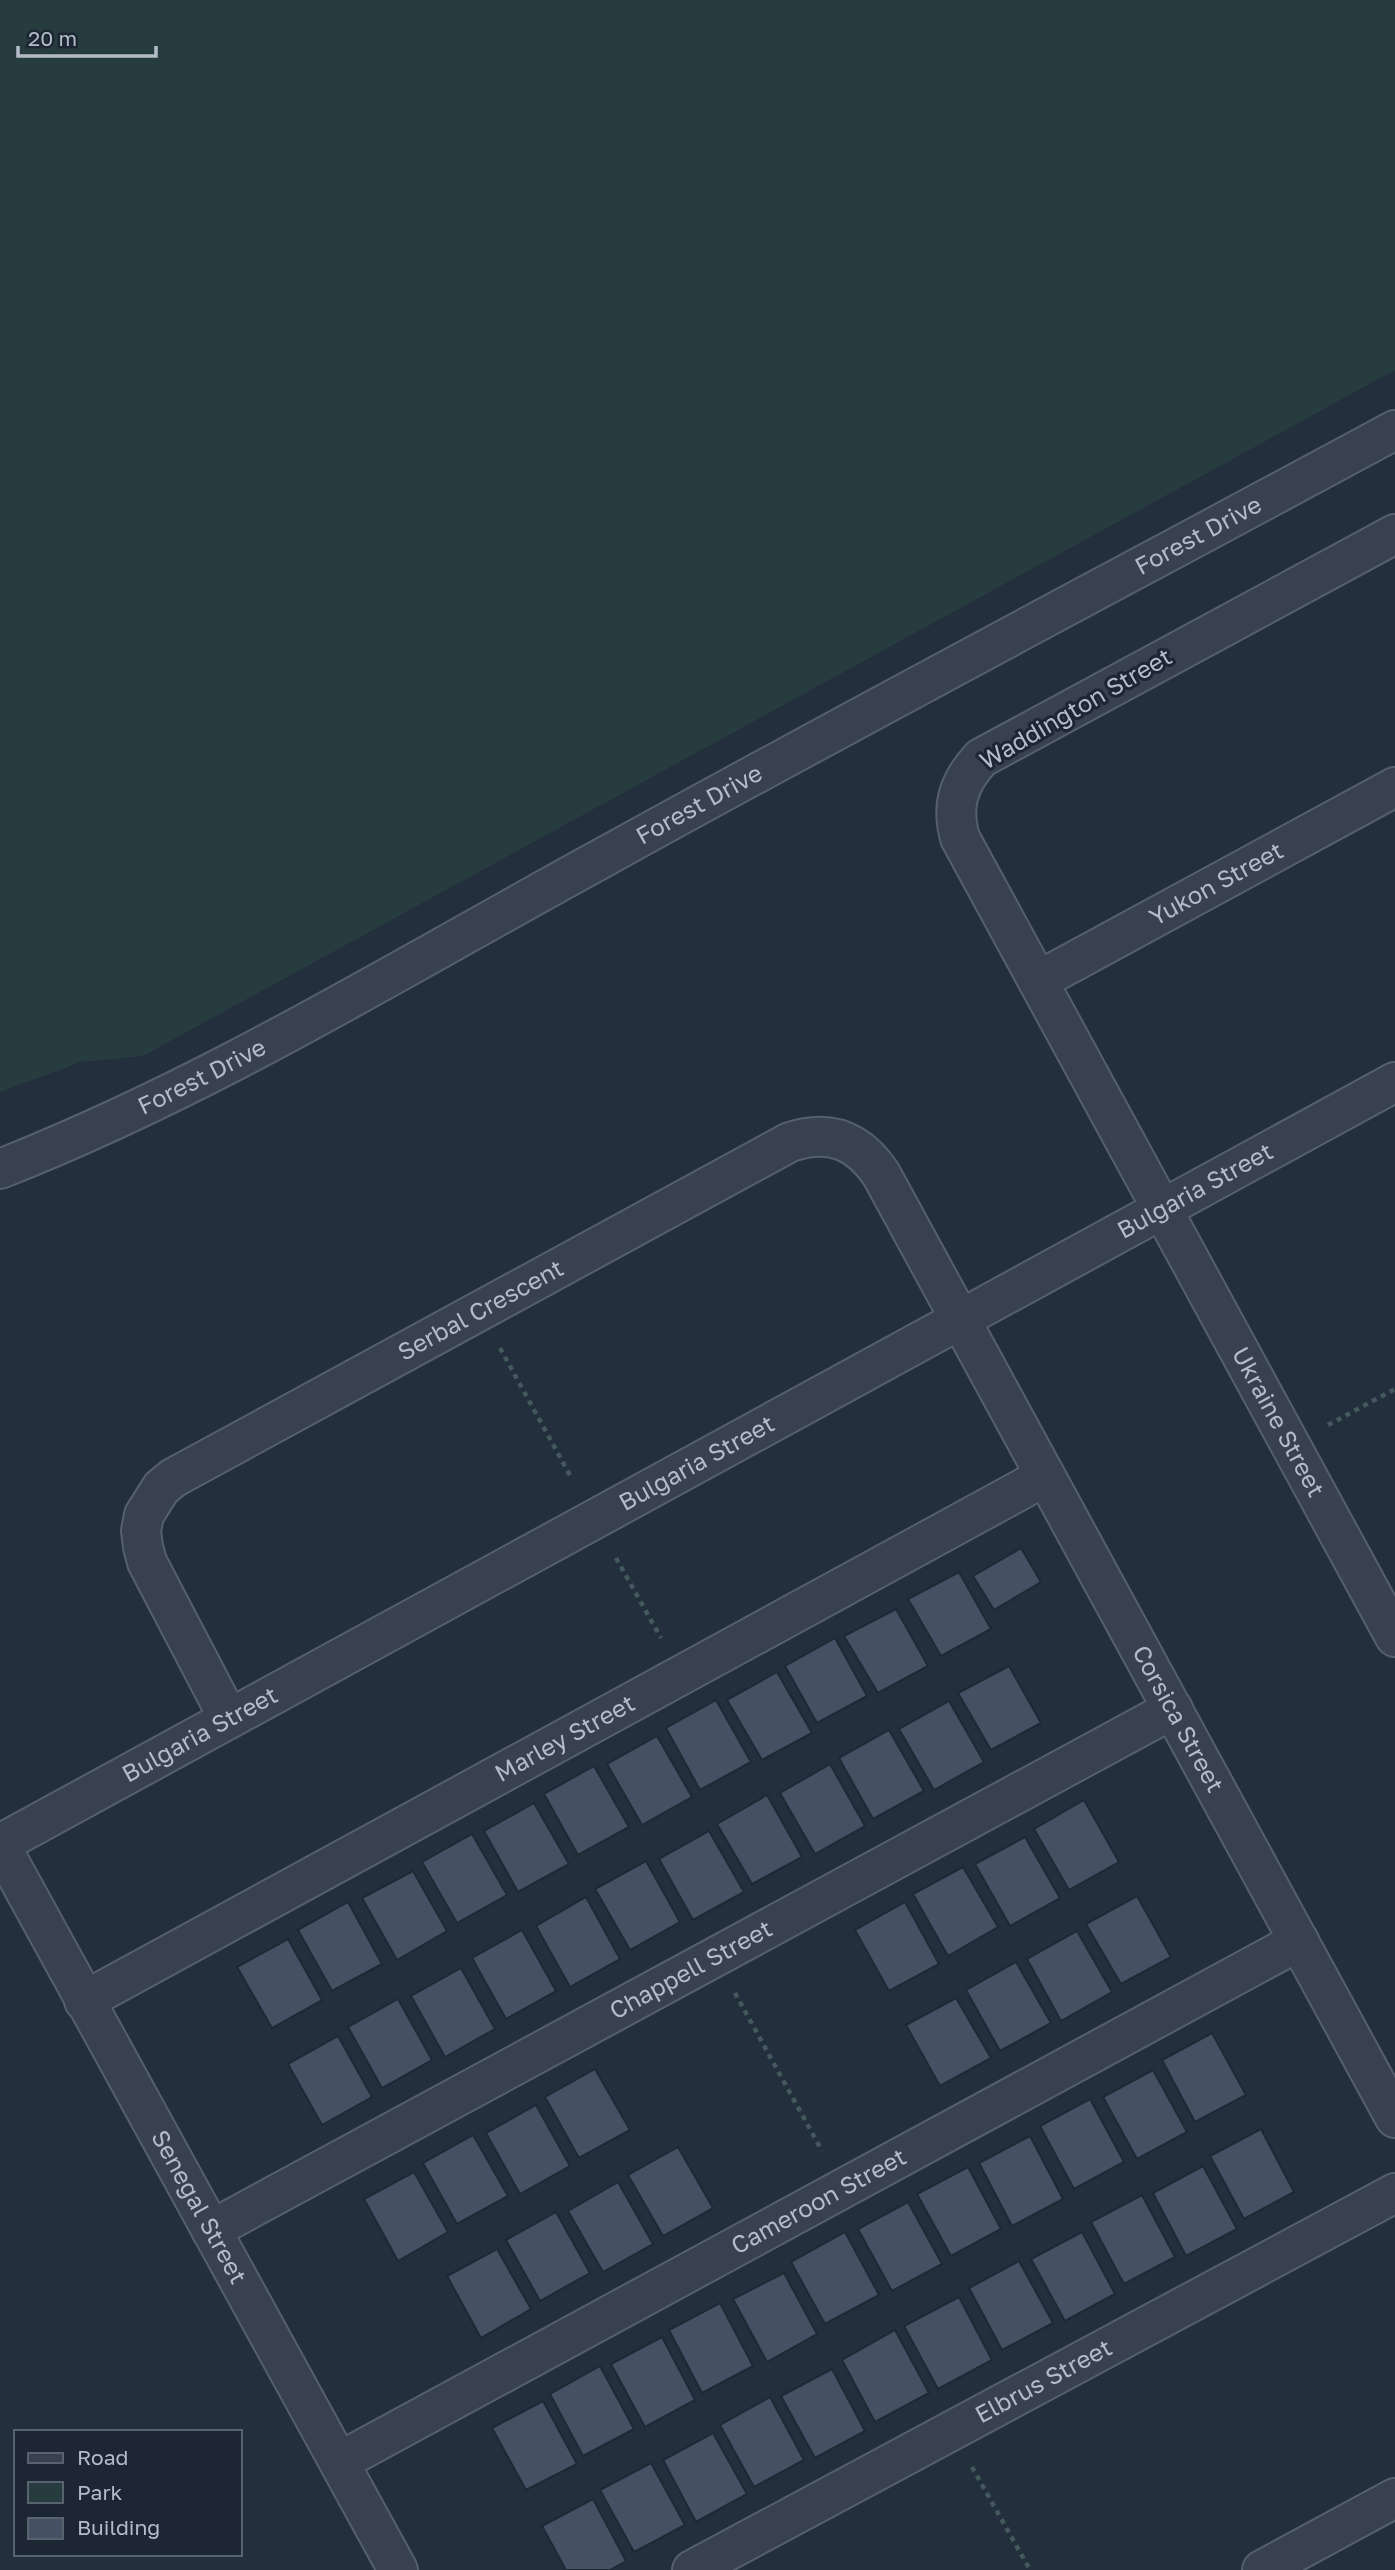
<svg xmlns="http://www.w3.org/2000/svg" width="1395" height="2570" viewBox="0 0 1395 2570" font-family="'Golos Text',sans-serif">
	<rect width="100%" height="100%" fill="#242f3e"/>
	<!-- green -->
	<polygon fill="#263c3f" points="0,0 1395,0 1395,370 143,1056 81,1062 0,1092"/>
	<!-- building -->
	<g fill="#455162" stroke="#1f2835" stroke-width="2">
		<polygon points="1021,1548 1041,1582 994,1610 973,1576"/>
		<polygon points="959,1572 991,1629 941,1656 908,1599"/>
		<polygon points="896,1609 928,1666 878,1693 844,1636"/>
		<polygon points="835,1638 867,1696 817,1723 785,1666"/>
		<polygon points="1009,1666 1041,1723 991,1750 958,1693"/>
		<polygon points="777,1672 812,1733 762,1760 727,1700"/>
		<polygon points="716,1700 751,1762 700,1790 666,1728"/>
		<polygon points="949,1701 984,1762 934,1790 899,1729"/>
		<polygon points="889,1730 924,1791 873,1819 839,1758"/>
		<polygon points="657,1736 692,1797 642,1825 607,1764"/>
		<polygon points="830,1764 865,1826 815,1854 780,1793"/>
		<polygon points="594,1766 629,1827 578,1855 544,1794"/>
		<polygon points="767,1795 802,1857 752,1884 717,1824"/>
		<polygon points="1084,1800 1119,1862 1069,1890 1034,1829"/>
		<polygon points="534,1803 569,1864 518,1892 484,1831"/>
		<polygon points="709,1831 744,1892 693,1920 659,1859"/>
		<polygon points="472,1834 507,1895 457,1923 422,1862"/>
		<polygon points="1025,1837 1060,1898 1010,1926 975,1864"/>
		<polygon points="646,1861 680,1922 630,1950 595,1889"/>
		<polygon points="963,1867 998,1927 948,1956 913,1894"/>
		<polygon points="413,1871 447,1931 397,1960 362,1898"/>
		<polygon points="1137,1896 1171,1957 1121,1984 1086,1924"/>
		<polygon points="586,1897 620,1959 570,1987 536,1926"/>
		<polygon points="348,1902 382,1964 332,1991 298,1930"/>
		<polygon points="905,1902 939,1964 889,1991 855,1930"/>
		<polygon points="522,1930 556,1991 506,2019 472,1958"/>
		<polygon points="1077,1931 1112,1992 1061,2021 1027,1959"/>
		<polygon points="288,1939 322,2000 272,2028 237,1967"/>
		<polygon points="1016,1962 1051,2023 1000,2051 966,1990"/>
		<polygon points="461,1968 495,2029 445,2057 411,1996"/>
		<polygon points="956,1998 991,2058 940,2086 906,2025"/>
		<polygon points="398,1999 432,2060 382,2088 348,2027"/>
		<polygon points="1212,2033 1246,2095 1195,2122 1162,2060"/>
		<polygon points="338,2036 372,2097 322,2125 288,2064"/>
		<polygon points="595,2069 630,2130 579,2158 545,2097"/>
		<polygon points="1153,2070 1187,2132 1137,2159 1103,2097"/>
		<polygon points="1090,2099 1124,2162 1074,2189 1040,2126"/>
		<polygon points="536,2105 570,2166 520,2194 486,2133"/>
		<polygon points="1261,2129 1294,2192 1244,2219 1210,2156"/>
		<polygon points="473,2135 508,2196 457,2224 423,2163"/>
		<polygon points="1030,2136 1063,2199 1012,2226 979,2163"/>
		<polygon points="678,2147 713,2208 663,2236 628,2175"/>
		<polygon points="1203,2166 1237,2229 1186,2256 1153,2193"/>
		<polygon points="968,2167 1001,2229 951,2256 917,2194"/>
		<polygon points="414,2172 448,2232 398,2261 364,2199"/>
		<polygon points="618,2182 653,2244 603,2272 568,2211"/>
		<polygon points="1142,2195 1175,2257 1124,2284 1091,2222"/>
		<polygon points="908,2202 942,2264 892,2291 858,2229"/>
		<polygon points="556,2212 590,2273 540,2301 506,2240"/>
		<polygon points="845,2232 879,2295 825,2324 791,2262"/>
		<polygon points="1082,2232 1115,2294 1065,2321 1031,2259"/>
		<polygon points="497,2249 531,2309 481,2338 447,2276"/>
		<polygon points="1019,2261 1053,2323 1002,2350 969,2288"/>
		<polygon points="784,2273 817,2334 767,2362 733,2299"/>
		<polygon points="959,2297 992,2360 938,2389 904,2326"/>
		<polygon points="720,2303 753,2366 702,2393 669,2330"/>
		<polygon points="895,2330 929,2393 875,2422 842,2360"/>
		<polygon points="662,2337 695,2400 645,2427 611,2364"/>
		<polygon points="600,2366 634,2429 583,2456 550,2394"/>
		<polygon points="832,2369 865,2431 815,2458 781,2396"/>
		<polygon points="770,2397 804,2460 754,2487 720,2425"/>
		<polygon points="543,2401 577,2464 526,2490 492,2428"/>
		<polygon points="713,2433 747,2494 696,2522 663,2460"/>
		<polygon points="651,2463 685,2525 634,2552 600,2490"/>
		<polygon points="593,2499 626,2561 610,2570 566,2570 542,2526"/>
	</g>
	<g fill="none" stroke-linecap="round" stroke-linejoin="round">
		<defs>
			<g id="minor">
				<path id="s1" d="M1395,534L981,758C958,783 951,806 960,838L1395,1637"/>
				<path id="s2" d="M1038,981L1395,787"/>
				<path id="s3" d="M0,1169C213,1085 406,965 606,856C868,711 1132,572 1395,430"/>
				<path id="s4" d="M229,1719L147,1562L143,1547L141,1531L144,1515L161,1488L173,1478L790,1142C830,1129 858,1140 881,1174L1395,2118"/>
				<path id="s5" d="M0,1844L1395,1082"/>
				<path id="s6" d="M0,1845L398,2570"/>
				<path id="s7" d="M84,2001L1024,1488L1045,1475"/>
				<path id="s8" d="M211,2230L1173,1709"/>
				<path id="s9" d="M339,2462L1299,1941"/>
				<path id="s10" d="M692,2570L1395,2193"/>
				<polyline points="1262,2570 1395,2498"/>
			</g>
		</defs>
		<!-- minor casing -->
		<use href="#minor" stroke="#565f6c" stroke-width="42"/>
		<!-- path -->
		<g stroke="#44595c" stroke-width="4.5" stroke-dasharray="5 5" stroke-linecap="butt">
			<polyline points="500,1348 572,1479"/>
			<polyline points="1328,1425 1395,1389"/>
			<polyline points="616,1558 661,1638"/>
			<polyline points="735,1993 822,2151"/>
			<polyline points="972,2467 1030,2570"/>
		</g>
		<!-- minor -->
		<use href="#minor" stroke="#38414e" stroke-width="38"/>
	</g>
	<g text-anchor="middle" stroke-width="6" stroke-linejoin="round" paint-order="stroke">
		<!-- street labels -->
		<g font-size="24" fill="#b4bcc9" stroke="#1d2633">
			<text dy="8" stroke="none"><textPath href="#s3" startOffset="1356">Forest Drive</textPath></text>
			<text transform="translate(1076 709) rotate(-30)" y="8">Waddington Street</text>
			<text dy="8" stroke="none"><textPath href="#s3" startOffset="789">Forest Drive</textPath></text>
			<text dy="8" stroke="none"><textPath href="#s2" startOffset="203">Yukon Street</textPath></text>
			<text dy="8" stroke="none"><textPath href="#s3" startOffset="222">Forest Drive</textPath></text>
			<text dy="8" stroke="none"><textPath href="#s5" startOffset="1362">Bulgaria Street</textPath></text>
			<text dy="8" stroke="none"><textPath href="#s4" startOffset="623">Serbal Crescent</textPath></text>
			<text dy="8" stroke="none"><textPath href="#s1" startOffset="1223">Ukraine Street</textPath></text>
			<text dy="8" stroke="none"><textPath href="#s5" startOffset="794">Bulgaria Street</textPath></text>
			<text dy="8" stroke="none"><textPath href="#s4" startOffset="1701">Corsica Street</textPath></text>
			<text dy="8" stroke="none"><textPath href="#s5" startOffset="228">Bulgaria Street</textPath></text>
			<text dy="8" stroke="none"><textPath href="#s7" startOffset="548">Marley Street</textPath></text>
			<text dy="8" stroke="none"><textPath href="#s8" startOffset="546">Chappell Street</textPath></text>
			<text dy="8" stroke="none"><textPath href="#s9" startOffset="546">Cameroon Street</textPath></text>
			<text dy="8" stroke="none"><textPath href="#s6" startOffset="413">Senegal Street</textPath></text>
			<text dy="8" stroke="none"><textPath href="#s10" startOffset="399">Elbrus Street</textPath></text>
		</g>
	</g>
	<!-- legend -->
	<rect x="14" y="2430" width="228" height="126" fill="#1d2633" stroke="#59626f" stroke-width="2"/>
	<rect x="28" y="2453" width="35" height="10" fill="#38414e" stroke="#59626f" stroke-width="2"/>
	<text x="77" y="2465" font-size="21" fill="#b4bcc9">Road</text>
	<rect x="28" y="2482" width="35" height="21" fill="#263c3f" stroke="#59626f" stroke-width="2"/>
	<text x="77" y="2500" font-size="21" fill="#b4bcc9">Park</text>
	<rect x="28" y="2518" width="35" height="21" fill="#455162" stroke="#59626f" stroke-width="2"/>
	<text x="77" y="2535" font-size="21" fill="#b4bcc9">Building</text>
	<!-- scale -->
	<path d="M18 46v10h138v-10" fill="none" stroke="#b4bcc9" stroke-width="3.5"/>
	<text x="28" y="46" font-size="21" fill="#b4bcc9" stroke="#1d2633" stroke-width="5" paint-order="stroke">20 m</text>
</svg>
